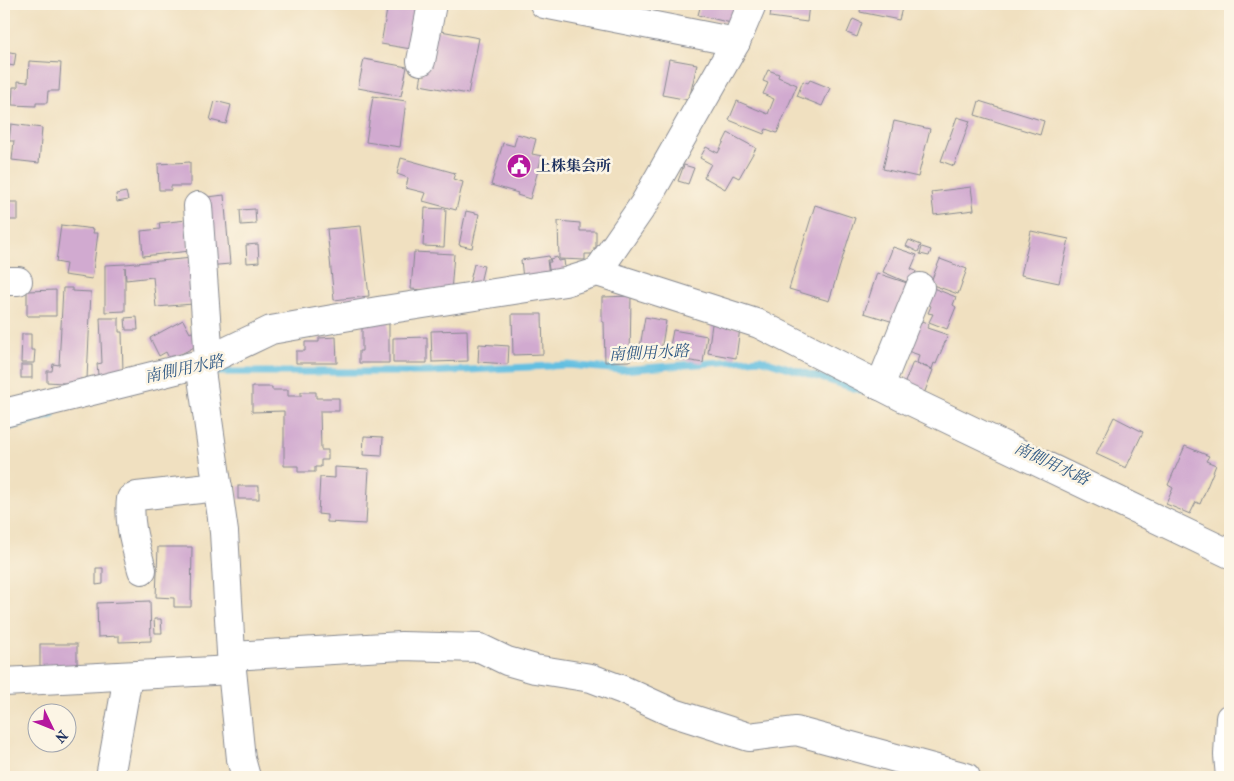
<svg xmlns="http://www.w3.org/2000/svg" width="1234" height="781" viewBox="0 0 1234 781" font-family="'IM FELL French Canon','Noto Serif JP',serif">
	<rect width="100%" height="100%" fill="#fcf5e5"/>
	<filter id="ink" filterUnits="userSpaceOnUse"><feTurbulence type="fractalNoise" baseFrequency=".02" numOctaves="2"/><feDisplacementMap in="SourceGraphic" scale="10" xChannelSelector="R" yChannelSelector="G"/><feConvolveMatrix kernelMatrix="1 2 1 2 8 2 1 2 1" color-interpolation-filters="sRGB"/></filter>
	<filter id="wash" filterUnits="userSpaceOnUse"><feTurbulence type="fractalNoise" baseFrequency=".0096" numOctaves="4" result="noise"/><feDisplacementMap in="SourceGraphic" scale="20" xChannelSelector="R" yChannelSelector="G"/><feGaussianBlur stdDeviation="1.12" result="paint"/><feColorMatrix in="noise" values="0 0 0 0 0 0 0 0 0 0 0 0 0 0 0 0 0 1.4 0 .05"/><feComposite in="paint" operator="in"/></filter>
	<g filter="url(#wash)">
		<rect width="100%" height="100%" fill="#f0e0c0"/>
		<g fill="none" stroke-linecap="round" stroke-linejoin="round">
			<!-- stream -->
			<g stroke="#63bfe1" stroke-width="7">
				<polyline points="207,374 217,372 429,372 569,365 621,370 760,359 863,391"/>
				<polyline points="4,428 52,415"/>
			</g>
		</g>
		<g id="blocks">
			<!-- building -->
			<g fill="#d1aad0">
				<polygon points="388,4 424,4 417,50 381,44"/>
				<polygon points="701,4 736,4 731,23 698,15"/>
				<polygon points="772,4 809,4 807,22 770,17"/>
				<polygon points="861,4 903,4 899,20 860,12"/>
				<polygon points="853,19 862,23 857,37 847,33"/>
				<polygon points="430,29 479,38 468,94 420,85"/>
				<polygon points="4,51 16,53 14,66 4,64"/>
				<polygon points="364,59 407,67 401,96 358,88"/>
				<polygon points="669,59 697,64 689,100 662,95"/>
				<polygon points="29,61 61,63 59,91 48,91 47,103 36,103 36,106 12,105 13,87 18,87 18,81 28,82"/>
				<polygon points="768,70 779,74 778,77 797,85 777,133 766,129 764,134 729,120 737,101 768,114 774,99 763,94 768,83 763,81"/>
				<polygon points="810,80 830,88 822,106 797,96 803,81 808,83"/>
				<polygon points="373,96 406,101 400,147 366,142"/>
				<polygon points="215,101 231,105 226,124 210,120"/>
				<polygon points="979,101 1044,121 1040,135 975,115"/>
				<polygon points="957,117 970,121 954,166 941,161"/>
				<polygon points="894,121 930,129 918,177 883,169"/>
				<polygon points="11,124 42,128 39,163 12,160 14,141 9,141"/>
				<polygon points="728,133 756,148 739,178 733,175 725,189 704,177 711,164 700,158 706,147 718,153"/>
				<polygon points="517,134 536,139 532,154 542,156 530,199 517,195 518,193 491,185 503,143 514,146"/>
				<polygon points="401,158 455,173 453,179 463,182 456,210 423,201 426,193 406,188 408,178 397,174"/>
				<polygon points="190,162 190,186 171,186 171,190 159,190 158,164"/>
				<polygon points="684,165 694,168 688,184 678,181"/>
				<polygon points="971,187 974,210 934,215 931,192"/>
				<polygon points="126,192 128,200 117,202 116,194"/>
				<polygon points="224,195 230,264 206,266 200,198"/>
				<polygon points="4,202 18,202 18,220 8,220 8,229 4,229"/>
				<polygon points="815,205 855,218 829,301 789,289"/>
				<polygon points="425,208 446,209 444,247 423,246"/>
				<polygon points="255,209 256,224 241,225 240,210"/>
				<polygon points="466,211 479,214 472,248 459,245"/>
				<polygon points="187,220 190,251 143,256 141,231 160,229 159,223"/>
				<polygon points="558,221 580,223 580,231 596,231 596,248 594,248 594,254 585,254 585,260 559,259"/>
				<polygon points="61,225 94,229 93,233 98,233 92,279 64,275 66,264 56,262"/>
				<polygon points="361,226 369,296 334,300 327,229"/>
				<polygon points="1031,231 1069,239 1059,283 1021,275"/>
				<polygon points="909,240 921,245 918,252 906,246"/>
				<polygon points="258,244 259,262 247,263 246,245"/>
				<polygon points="893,247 917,255 911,269 916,271 911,284 883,272"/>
				<polygon points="922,247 931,250 929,256 920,254"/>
				<polygon points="414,252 454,254 451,292 411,289"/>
				<polygon points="549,256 550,260 547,260 549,275 523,279 521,260"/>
				<polygon points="557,257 558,261 564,260 566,275 550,277 548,262 551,262 550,259"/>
				<polygon points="193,258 193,304 156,307 153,277 126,280 125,267 125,311 105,312 105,265 125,264"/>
				<polygon points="940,259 967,269 958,294 930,284"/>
				<polygon points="474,264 484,266 479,287 469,285"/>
				<polygon points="877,273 910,284 897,323 864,313"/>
				<polygon points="928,286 956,297 953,305 956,307 947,329 929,322 933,314 928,313 931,306 922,302"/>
				<polygon points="63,288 72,288 72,291 91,292 87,379 80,379 79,384 47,382 47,371 52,371 53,364 59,365"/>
				<polygon points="56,290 56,316 27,316 27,291"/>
				<polygon points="631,296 630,361 605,362 604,322 602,322 602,297"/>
				<polygon points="512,314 542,314 543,354 513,355"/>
				<polygon points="137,317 138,330 126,330 125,318"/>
				<polygon points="645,317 666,321 661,351 640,347"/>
				<polygon points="100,318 119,318 119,332 122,332 123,373 98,375 97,364 102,363"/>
				<polygon points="917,319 929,324 927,328 948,335 936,364 934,363 932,369 917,363 919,355 905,350"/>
				<polygon points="183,320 190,333 194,331 200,344 170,360 166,352 159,356 150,338"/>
				<polygon points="389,321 389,363 359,363 359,351 362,351 362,322"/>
				<polygon points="712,324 740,328 736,358 708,353"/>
				<polygon points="467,330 468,361 432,362 431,331"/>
				<polygon points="673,330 707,336 703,363 668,357"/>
				<polygon points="22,334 31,334 31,350 35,350 34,363 21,363"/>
				<polygon points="336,337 337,363 296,363 296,351 305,351 305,342 319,342 319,338"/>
				<polygon points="427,337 427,363 393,363 393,338"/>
				<polygon points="479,344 509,346 508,364 478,362"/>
				<polygon points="913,362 933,370 924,394 903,387"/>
				<rect x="21" y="365" width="11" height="13"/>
				<polygon points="252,387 272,387 272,390 288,390 288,396 301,396 301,392 316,392 316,398 339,398 339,411 320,411 321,450 328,450 328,460 321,460 321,467 315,467 315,472 298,472 298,466 284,466 284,411 252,412"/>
				<polygon points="1114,417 1143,432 1126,468 1096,454"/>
				<polygon points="364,436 383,437 382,456 363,455"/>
				<polygon points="1185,446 1209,456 1206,461 1216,465 1200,504 1196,502 1190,514 1166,504 1173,488 1168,485"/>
				<polygon points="335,467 369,469 366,524 327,522 327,515 318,514 320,477 335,478"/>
				<rect x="238" y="486" width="21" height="13"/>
				<polygon points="158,547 192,547 191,607 174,607 174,598 156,597"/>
				<polygon points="96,568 103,568 103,584 96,585"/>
				<polygon points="150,601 151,641 119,642 119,636 98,637 97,603"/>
				<polygon points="154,619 161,619 162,633 155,633"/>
				<rect x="40" y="644" width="37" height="23"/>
			</g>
		</g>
	</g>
	<g filter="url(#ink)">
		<use href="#blocks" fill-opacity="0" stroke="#86888f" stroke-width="1"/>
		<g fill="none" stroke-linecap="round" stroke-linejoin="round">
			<defs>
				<g id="minor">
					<polyline points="544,4 736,42"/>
					<polyline points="421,61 432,4"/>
					<polyline points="198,206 209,360"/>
					<polyline points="597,272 759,324 900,396 1230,554"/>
					<polyline points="4,281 18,281"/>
					<polyline points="200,364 224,532 232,670 241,759 246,777"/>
					<polyline points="880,386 920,287"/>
					<polyline points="4,413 200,364 271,330 378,311 565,282 597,272 644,204 736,42 752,4"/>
					<path d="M142,570C136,547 128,524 131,499L137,496L218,487"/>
					<polyline points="232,656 401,646 480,648 507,661 535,669 591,678 623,690 671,712 749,737 796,731 966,777"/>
					<polyline points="4,682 232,670"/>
					<polyline points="110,777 128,676"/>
					<polyline points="1230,777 1228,755 1230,718"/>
				</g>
			</defs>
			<!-- minor casing -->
			<use href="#minor" stroke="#86888f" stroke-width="30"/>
			<!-- minor -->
			<use href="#minor" stroke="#fff" stroke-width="28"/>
		</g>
	</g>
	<!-- icons -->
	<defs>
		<symbol id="civic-disc" viewBox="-11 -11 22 22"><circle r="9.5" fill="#b5179e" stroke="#fcf5e5"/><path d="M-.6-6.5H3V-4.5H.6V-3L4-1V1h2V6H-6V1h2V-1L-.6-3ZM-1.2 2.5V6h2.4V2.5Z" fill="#fff"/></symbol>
	</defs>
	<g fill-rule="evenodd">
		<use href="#civic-disc" x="505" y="152" width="28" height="28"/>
	</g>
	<g text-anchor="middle" stroke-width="5" stroke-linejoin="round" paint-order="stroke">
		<!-- poi labels -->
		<g font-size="15" font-weight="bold" fill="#1b2f5e" stroke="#fcf5e5" text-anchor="start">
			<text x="536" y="171">上株集会所</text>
		</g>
		<!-- water labels -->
		<g font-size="16" font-style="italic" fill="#315a85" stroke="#fcf5e5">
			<text transform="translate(649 352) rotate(-3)" y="6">南側用水路</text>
			<text transform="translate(184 368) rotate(-12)" y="6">南側用水路</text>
			<text transform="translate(1052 463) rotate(25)" y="6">南側用水路</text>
		</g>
	</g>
	<!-- margin -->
	<rect width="1234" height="781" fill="none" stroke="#fcf5e5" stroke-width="20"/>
	<!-- north arrow -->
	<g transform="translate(52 728) rotate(133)"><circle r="24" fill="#fcf5e5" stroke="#a2a6af"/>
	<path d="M0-4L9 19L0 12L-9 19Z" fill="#b5179e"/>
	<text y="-8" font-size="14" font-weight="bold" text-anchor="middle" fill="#1b2f5e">N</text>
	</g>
</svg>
